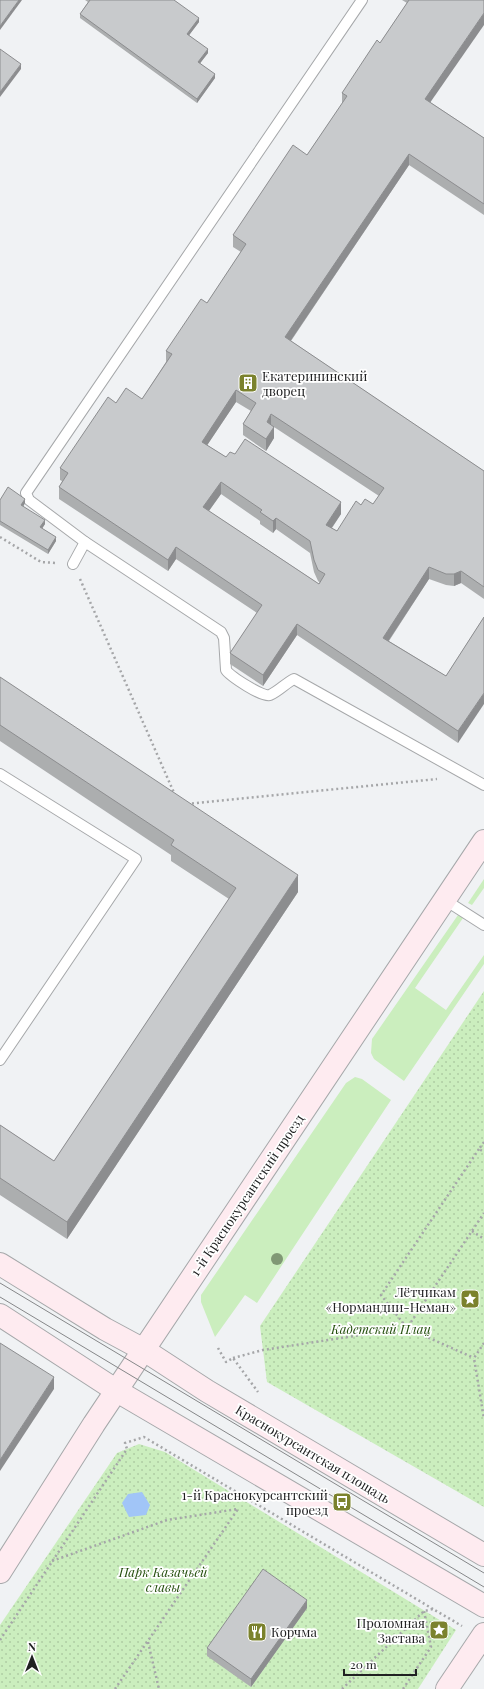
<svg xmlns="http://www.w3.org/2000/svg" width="484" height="1689" viewBox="0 0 484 1689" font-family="'Playfair Display',serif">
	<defs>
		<pattern id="park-dots" width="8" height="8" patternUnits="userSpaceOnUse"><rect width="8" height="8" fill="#cbeebe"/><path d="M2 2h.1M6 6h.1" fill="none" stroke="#aecca3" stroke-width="1.8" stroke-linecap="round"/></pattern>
	</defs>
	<rect width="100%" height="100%" fill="#f0f2f4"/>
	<!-- grass -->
	<g fill="#cbeebe">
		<polygon points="484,879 484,888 472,905 468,903"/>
		<polygon points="458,915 463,918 415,988 446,1010 484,955 484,964 404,1081 374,1059 371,1053 372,1039"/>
		<polygon points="355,1077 362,1079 391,1100 257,1303 245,1295 215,1337 201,1302 201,1295 346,1083"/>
	</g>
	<!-- park -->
	<g fill="url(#park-dots)">
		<polygon points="484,991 484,1507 267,1382 260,1326"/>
		<polygon points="139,1444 165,1452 456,1630 418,1689 0,1689 0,1625 117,1453"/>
	</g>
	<!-- water -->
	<polygon fill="#a1c5f7" points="142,1492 150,1505 146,1515 129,1517 122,1503 128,1494"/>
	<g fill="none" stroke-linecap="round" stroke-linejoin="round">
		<defs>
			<g id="lane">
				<polyline points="85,542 29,500 26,493 362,0"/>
				<path d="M73,564L85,542L221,632L224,638L226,670C230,676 263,698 270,695C279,691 286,683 294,679L484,785"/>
				<polyline points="0,774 136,859 0,1060"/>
				<polyline points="445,900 484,925"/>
			</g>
			<g id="secondary">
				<polyline points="0,1264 105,1329 144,1350 207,1391 484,1555"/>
				<polyline points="0,1315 117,1391 484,1606"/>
				<polyline points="0,1572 94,1424 484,841"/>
				<polyline points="447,1689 484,1634"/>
			</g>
		</defs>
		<!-- lane casing -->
		<use href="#lane" stroke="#a6a8aa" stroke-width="12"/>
		<!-- secondary casing -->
		<use href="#secondary" stroke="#a6a8aa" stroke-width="24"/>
		<!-- path -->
		<g stroke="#a5a6a8" stroke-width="2.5" stroke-dasharray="2 3" stroke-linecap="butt">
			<polyline points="0,537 41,562 56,563"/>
			<polyline points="80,579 175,795"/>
			<polyline points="187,804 437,779"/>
			<polyline points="484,1142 479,1149 484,1152"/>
			<polyline points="479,1149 381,1295 407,1328 484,1213"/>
			<polyline points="472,1231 484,1239"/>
			<polyline points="484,1343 474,1358 484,1419"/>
			<polyline points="218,1348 226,1362 233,1358 258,1392"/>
			<polyline points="233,1358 263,1350 407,1328 474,1358"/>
			<polyline points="52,1561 167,1520 238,1509 115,1689"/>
			<polyline points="0,1640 127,1449 125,1443 144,1437 433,1609"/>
			<polyline points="148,1642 159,1689"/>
			<polyline points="342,1689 424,1611 433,1609 462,1626"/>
			<polyline points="403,1689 431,1647 424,1611"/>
		</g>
		<!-- lane -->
		<use href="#lane" stroke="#fff" stroke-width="10"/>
		<!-- secondary -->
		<use href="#secondary" stroke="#feebf0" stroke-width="22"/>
		<!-- tram -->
		<g stroke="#868789" stroke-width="1">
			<polyline points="0,1283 484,1573"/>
			<polyline points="0,1297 484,1587"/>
		</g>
	</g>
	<!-- trees -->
	<circle fill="#809875" cx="277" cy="1259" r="6"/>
	<!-- wall -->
	<g fill="#acaeaf" fill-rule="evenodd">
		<polygon points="85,0 174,0 199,22 189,35 208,53 200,63 215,78 197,103 80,18 80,14 88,2"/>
		<path d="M402,0H484L430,102L484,138V215L409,165L291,341L484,471V599L461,583L454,586L446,585L429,579L389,641L446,676L484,617L458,743L297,635L263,686L230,664V653L257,613L176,559L168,571L59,499V487L62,481L60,480V468L116,403L142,399L166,362V351L207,303L241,252L233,247V235L307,155L342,104V93L380,43L407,3ZM236,402L251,411L243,424V435L266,451L274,438V427L379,496L373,504L361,505L337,531L332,528L341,514L226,457L207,445ZM221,494L260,521V524L273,533L276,529L310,553L314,572L318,581L320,583L319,584L209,511Z"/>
		<polygon points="0,500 25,503 23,507 45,524 42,528 56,541 48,554 0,525"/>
		<polygon points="0,677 298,892 67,1239 0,1195 0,1125 54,1161 229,899 171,861 171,855 0,741"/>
		<polygon points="307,1608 251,1687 207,1656 207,1648"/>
	</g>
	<!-- shaded-wall -->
	<g fill="#8c8d8f">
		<polygon points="19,0 22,0 0,30 0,26"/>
		<polygon points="484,13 484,25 425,110 425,99"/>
		<polygon points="199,18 199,22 187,38 187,34"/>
		<polygon points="208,49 208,53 198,66 198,62"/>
		<polygon points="21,64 21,69 0,97 0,92"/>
		<polygon points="215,74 215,78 197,103 197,99"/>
		<polygon points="409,154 409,165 285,349 285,337"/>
		<polygon points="236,390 236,402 202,453 202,442"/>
		<polygon points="271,414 271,425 267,422"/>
		<polygon points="274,427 274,438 266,451 266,439"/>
		<polygon points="221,482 221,494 203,519 203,507"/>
		<polygon points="25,499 25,503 21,510 21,505"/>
		<polygon points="341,502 341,514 326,536 326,525"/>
		<polygon points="276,518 276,529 273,533 273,521"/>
		<polygon points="45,520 45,524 40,532 40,527"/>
		<polygon points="56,537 56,541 48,554 48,550"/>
		<polygon points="176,547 176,559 168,571 168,560"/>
		<polygon points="429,567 429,579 383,649 383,638"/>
		<polygon points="461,571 461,583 454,586 454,574"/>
		<polygon points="297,624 297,635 263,686 263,675"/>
		<polygon points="484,693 484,704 458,743 458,731"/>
		<polygon points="298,875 298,892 67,1239 67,1222"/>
		<polygon points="54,1377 54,1389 0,1471 0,1460"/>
		<polygon points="307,1600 307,1608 251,1687 251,1679"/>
	</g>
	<!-- building -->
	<g fill="#c8cacc" stroke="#8c8d8f" fill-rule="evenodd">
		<polygon points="0,0 19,0 0,26"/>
		<polygon points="90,0 174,0 199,18 187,34 208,49 198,62 215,74 197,99 80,14"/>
		<path d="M409,0H484V13L425,99L484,138V204L409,154L285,337L484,471V587L461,571L454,574H446L429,567L383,638L446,676L484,617V693L458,731L297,624L263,675L230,653L262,605L176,547L168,560L59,487L68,473L60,468L108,397L116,403L126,388L142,399L172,354L166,351L201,299L207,303L246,244L233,235L293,145L307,155L347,96L342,93L377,40L380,43ZM236,390L256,403L243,424L266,439L274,427L267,422L271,414L384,488L373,504L365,499L361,505L356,501L337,531L326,525L341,502L245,439L235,454L230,452L226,457L202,442ZM221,482L262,510L260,512L273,521L276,518L310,541L314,560L318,570L325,574L319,584L203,507Z"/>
		<polygon points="0,49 21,64 0,92"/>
		<polygon points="8,487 25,499 21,505 45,520 40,527 56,537 48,550 0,521 0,500"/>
		<polygon points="0,677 298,875 67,1222 0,1178 0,1125 54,1161 236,888 171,845 174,840 0,725"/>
		<polygon points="0,1343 54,1377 0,1460"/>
		<polygon points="263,1569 307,1600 251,1679 207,1648"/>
	</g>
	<!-- icons -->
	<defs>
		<symbol id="building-square" viewBox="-11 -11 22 22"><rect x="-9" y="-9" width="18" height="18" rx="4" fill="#7b822d" stroke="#fff"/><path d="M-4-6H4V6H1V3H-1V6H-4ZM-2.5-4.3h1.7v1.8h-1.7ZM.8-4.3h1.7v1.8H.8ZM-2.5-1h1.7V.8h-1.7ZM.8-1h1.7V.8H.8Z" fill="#fff"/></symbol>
		<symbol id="sight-square" viewBox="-11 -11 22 22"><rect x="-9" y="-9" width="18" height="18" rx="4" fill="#7b822d" stroke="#fff"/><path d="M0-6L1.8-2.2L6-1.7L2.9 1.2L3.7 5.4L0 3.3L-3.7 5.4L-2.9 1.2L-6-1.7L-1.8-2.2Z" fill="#fff"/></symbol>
		<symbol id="bus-square" viewBox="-11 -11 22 22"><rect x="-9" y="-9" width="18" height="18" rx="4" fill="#7b822d" stroke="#fff"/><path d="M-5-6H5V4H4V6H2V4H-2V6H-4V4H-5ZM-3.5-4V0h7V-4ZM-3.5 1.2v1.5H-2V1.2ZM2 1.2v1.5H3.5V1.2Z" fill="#fff"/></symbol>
		<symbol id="restaurant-square" viewBox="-11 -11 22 22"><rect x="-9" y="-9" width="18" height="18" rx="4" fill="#7b822d" stroke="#fff"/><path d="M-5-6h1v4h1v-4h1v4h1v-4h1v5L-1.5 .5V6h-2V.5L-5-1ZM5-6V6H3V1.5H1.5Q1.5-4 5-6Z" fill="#fff"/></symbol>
	</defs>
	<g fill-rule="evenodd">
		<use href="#building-square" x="237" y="372" width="22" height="22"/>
		<use href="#sight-square" x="459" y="1288" width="22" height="22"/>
		<use href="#bus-square" x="331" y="1491" width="22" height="22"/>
		<use href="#sight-square" x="428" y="1619" width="22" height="22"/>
		<use href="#restaurant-square" x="246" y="1621" width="22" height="22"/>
	</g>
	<g text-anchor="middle" stroke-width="3.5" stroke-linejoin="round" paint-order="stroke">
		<!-- poi labels -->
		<g font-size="13" fill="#202122" stroke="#fff" text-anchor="end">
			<text x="262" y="381" text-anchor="start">Екатерининский<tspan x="262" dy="15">дворец</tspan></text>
			<text x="456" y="1297">Лётчикам<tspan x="456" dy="15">«Нормандии-Неман»</tspan></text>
			<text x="328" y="1500">1-й Краснокурсантский<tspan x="328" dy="15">проезд</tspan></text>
			<text x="425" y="1628">Проломная<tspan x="425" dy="15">Застава</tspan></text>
			<text x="271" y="1637" text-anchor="start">Корчма</text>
		</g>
		<!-- street labels -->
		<g font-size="13" fill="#202122" stroke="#fff">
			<text transform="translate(247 1195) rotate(-56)" y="5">1-й Краснокурсантский проезд</text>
			<text transform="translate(313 1454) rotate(31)" y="5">Краснокурсантская площадь</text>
		</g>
		<!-- park labels -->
		<g font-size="13" font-style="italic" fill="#244f0d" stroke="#fff">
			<text x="381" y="1334">Кадетский Плац</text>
			<text x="163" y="1577">Парк Казачьей<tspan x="163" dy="15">славы</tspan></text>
		</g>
	</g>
	<!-- north arrow -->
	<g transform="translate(32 1657)" stroke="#ffffff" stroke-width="3" paint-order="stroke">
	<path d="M0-3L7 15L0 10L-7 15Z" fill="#202122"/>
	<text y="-6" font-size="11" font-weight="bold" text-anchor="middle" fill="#202122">N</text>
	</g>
	<!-- scale -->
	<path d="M344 1669v6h72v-6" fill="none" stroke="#202122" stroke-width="2"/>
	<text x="350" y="1669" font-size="12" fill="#202122" stroke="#ffffff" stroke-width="3" paint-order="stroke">20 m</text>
</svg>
